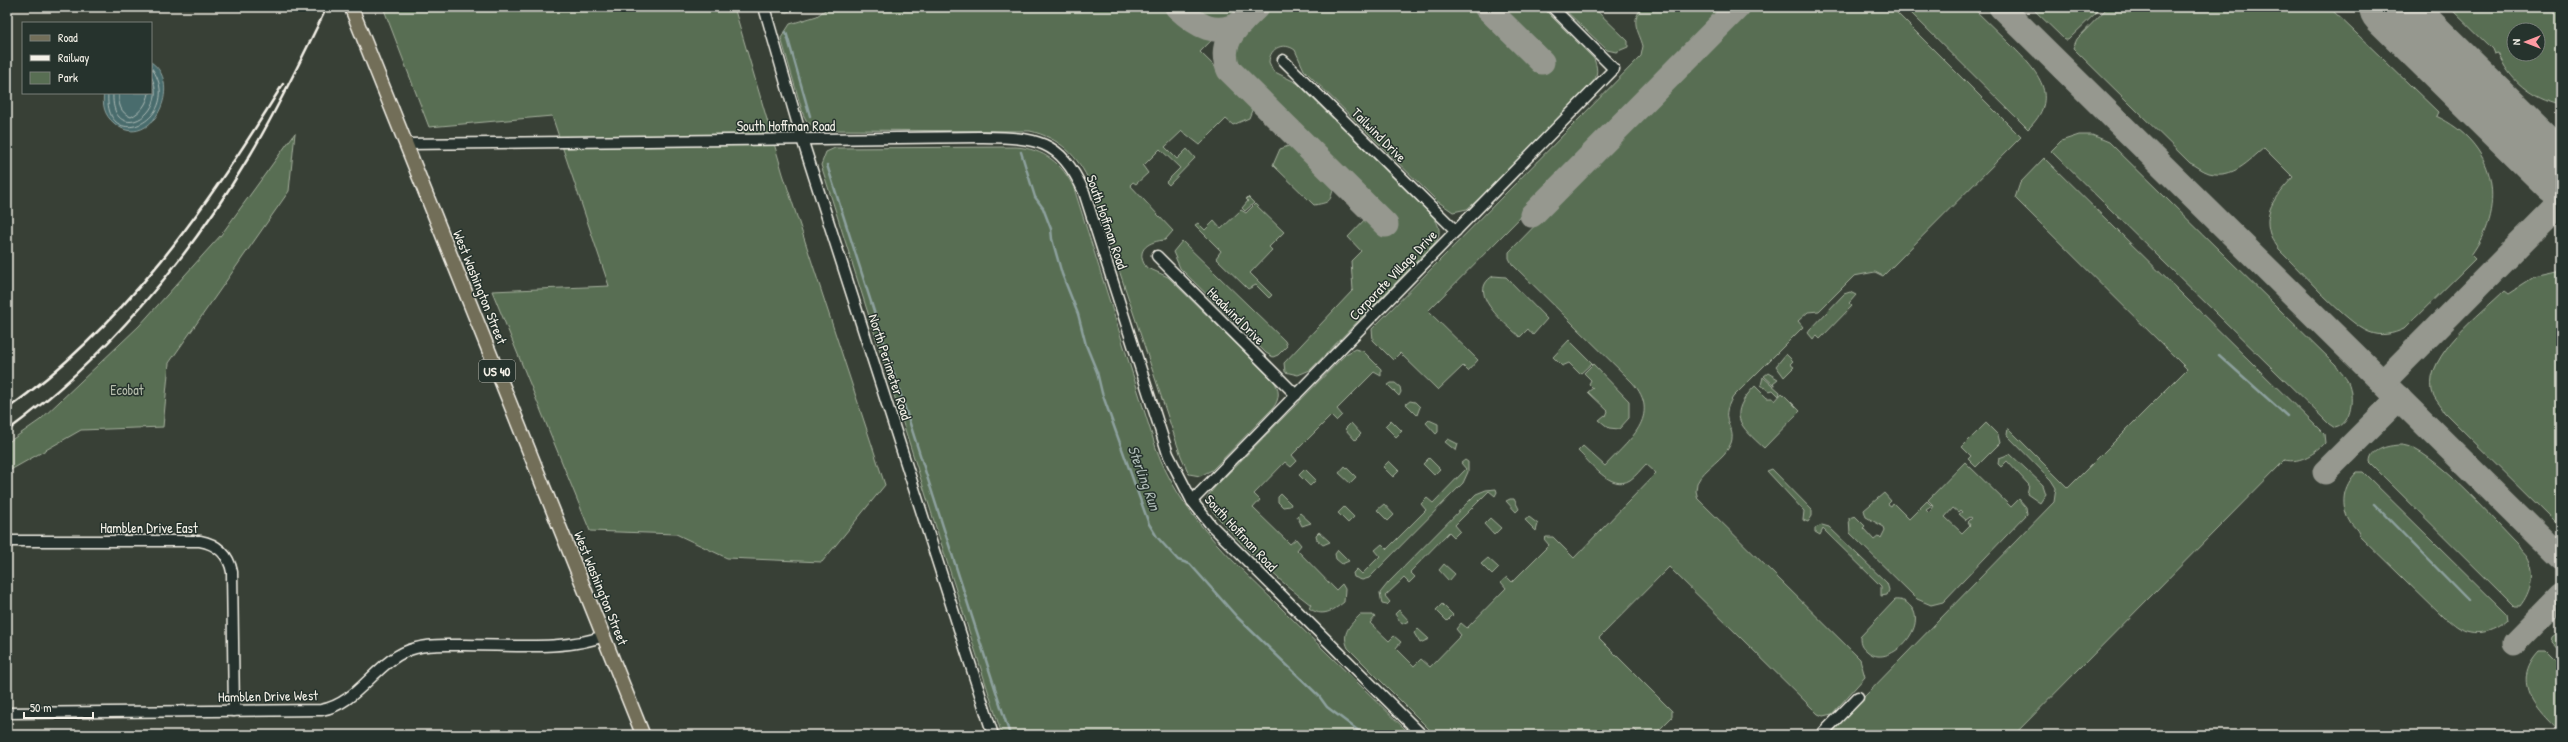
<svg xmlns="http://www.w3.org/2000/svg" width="2568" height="742" viewBox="0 0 2568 742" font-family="'Patrick Hand',sans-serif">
	<rect width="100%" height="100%" fill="#384036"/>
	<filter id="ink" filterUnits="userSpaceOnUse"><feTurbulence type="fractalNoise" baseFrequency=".025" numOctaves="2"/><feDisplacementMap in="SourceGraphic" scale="8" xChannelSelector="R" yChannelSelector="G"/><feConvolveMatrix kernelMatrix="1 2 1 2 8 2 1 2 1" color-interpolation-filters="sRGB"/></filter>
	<g filter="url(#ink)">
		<!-- green -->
		<g fill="#586e53" stroke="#a6b09e" fill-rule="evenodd">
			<polygon points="383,7 734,7 783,174 885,485 822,562 727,558 676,534 590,531 492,291 609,286 552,116 429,127"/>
			<polygon points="773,7 810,7 786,12"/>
			<path d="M829,7H1244L1200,52L1254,105L1249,118L1233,125L1226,119L1200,145L1182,131L1165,147L1177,159L1187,149L1195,158L1169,185L1166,182L1180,168L1160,149L1143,166L1148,173L1136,184L1133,182L1130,185L1173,231L1165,240C1150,241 1134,249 1146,267L1168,277L1273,380C1280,389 1280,399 1273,408L1212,470L1200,476L1189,474L1181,456L1090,183C1078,156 1060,138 1030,131L817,130L806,120L803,114L781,38L790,24L817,16Z"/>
			<path d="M1273,7H1476L1542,71L1552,61L1497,7H1542L1594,59C1599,71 1597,78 1590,87L1485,194L1467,209L1453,212L1437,201L1304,70L1295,50C1284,42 1270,47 1269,62L1273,71L1297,83L1432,216C1440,224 1442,235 1434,244L1310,370L1298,375L1285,372L1284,363L1353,290L1351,261L1361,251L1348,237L1367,217L1382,232L1393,221L1254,85C1251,78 1241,72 1237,64C1227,45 1261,19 1273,7Z"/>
			<polygon points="1562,7 1593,7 1628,41 1628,47 1616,52 1607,50"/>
			<path d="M1643,7H1728L1428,311L1478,360L1468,371L1463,366L1438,390L1400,353L1393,360L1373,340L1372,329L1641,56L1643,46C1639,31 1629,21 1643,7Z"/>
			<path d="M1749,7H1891L2021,137L1883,276L1875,272L1854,276L1819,311L1808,312L1798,321L1803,327L1733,397C1717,422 1737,426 1731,443C1725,459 1704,468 1697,483L1696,491L1698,499L1860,659L1865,677L1832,714L1823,716L1818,714L1669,567L1599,638L1672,711V717L1654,735H1640L1633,728L1626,735H1435L1348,648C1341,633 1350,625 1360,615H1372L1375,617L1370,623L1389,641L1394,636L1401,642L1396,648L1414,666L1421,659L1430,667L1461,635L1456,629L1461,623L1467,628L1506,588L1501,582L1507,577L1512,582L1549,545L1544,539L1546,537H1553L1574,558L1656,473L1646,464C1641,469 1636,476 1630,480C1611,492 1590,462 1578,451L1583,446L1605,466C1628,441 1663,416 1632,382L1512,264L1509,258V252Z"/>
			<path d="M1905,7H1972C1985,20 1999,33 2012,46C2038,72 2061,97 2028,129Z"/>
			<polygon points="2031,7 2102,7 2068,40 2065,40"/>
			<path d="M2108,7H2329L2438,112L2436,116C2495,143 2508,204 2471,255L2475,259L2404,329C2393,334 2381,337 2369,332C2346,323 2300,270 2279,250C2277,245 2272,240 2270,234C2262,209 2279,193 2293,177L2264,148C2248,161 2234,179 2209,173C2202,171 2196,165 2190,163L2073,48L2077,39Z"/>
			<path d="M2449,7H2561V105C2532,99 2509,80 2498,53L2494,54L2492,49ZM2514,30H2538V54H2514Z"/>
			<polygon points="295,133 289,191 169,363 163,427 81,430 7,472 7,443 40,420 139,326 221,235"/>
			<path d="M2079,135H2092L2109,142L2336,365C2337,369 2345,376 2348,382C2354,395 2353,424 2335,428L2329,424L2051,151L2061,141Z"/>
			<path d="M1294,144L1335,184C1329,200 1334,202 1314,205L1273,165L1280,149Z"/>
			<path d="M1016,147C1044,149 1062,163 1074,188L1156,448C1181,515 1227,555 1277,604C1321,648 1367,691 1411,735H1002L821,165L826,152L835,148Z"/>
			<path d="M2044,158L2324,434L2325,443C2317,452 2300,464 2285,460L2014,735H1827L2054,502L2056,488L2051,480L2007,435L2008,428L2068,488L2187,369L2015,198L2020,183Z"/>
			<polygon points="1248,197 1254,203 1245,211 1242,208 1248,201 1246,199"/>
			<polygon points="1255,204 1284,232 1269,247 1272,250 1250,273 1272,295 1269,298 1256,285 1248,289 1216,258 1221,251 1195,225 1198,223 1205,230 1214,221 1221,229 1241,210 1246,213"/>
			<polygon points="1182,241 1285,341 1287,346 1278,355 1273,357 1266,353 1180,268 1173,252"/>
			<path d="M2561,271V528L2444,412C2441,405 2434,399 2432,391C2425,355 2482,313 2505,290L2509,293L2534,277Z"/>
			<path d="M1493,276L1506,277L1547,319L1533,335L1528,329L1520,337C1507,325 1465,293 1493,276Z"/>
			<polygon points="1850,292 1856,295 1849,303 1852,306 1820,339 1816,335 1813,339 1808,333 1810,330 1844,294"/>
			<polygon points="1569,340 1592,363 1580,374 1569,363 1562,366 1553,357"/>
			<path d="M1355,349L1363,351L1381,369V376L1374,372L1337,409L1342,415L1336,421L1331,416L1292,455L1297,461L1291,467L1285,462L1254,494L1260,500L1253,508L1290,544L1296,539L1301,545L1297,550L1336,590L1342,584L1345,589L1344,602C1333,611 1322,618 1309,608L1311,605C1273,576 1236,541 1207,504L1208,496L1215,487L1346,354Z"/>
			<polygon points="1786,354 1793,361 1790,364 1794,367 1784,377 1776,366"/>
			<polygon points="1593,364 1629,401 1629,418 1619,429 1609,428 1599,420 1605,415 1606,416 1608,411 1588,392 1593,388 1589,384 1591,380 1584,373"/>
			<polygon points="1768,373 1778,379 1773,383 1775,386 1764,376"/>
			<polygon points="1763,377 1780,392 1779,396 1773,390 1769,391 1761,385"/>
			<polygon points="1391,383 1395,383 1400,387 1401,392 1399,396 1388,385"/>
			<path d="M1755,386L1767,398H1773L1775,401L1782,393L1800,411L1764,448C1739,425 1727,415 1755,386Z"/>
			<polygon points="1410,401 1415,402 1420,407 1417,415 1406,404"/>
			<polygon points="1391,420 1402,431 1396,437 1385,426"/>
			<polygon points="1429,420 1438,424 1438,432 1436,434 1426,423"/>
			<polygon points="1351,423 1361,434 1355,440 1345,429"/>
			<polygon points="1986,423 1998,435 2000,443 1976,467 1968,459 1971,456 1962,447"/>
			<polygon points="1448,439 1458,444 1456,451 1445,442"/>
			<path d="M2402,445C2432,448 2494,520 2518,544C2519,548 2524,552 2527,556C2537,573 2532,592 2521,606H2514L2370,463C2370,448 2391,445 2402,445Z"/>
			<polygon points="2010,454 2043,485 2046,494 2040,503 2027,494 2029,485 2007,461 2001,467 1998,464 1999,458"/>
			<polygon points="1429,458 1440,469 1434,475 1423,464"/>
			<polygon points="1465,460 1468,462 1468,472 1463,483 1369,578 1362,580 1354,577 1353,573 1357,569 1362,574 1380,556 1375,550 1382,544 1387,549 1426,510 1421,504 1427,498 1433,503 1466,469 1461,463"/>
			<polygon points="1389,461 1399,471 1393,477 1383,467"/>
			<path d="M1965,462L2011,507L2019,499L2026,507L2027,514L1943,602L1931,605L1917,599L1850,533L1849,518L1855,516L1865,526L1863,528L1874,540L1879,536L1881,538L1885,530L1884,527L1866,517L1864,510L1884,493L1891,501L1888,504L1891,506L1893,503L1909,519L1927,501L1932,506L1926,510L1929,513L1934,506L1928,500ZM1953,508L1958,512L1960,510L1962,512L1959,514L1966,520L1970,517L1972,518L1968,522L1970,525L1962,533L1945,517Z"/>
			<polygon points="1345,466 1356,477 1350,483 1339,473"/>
			<polygon points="1305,469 1316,480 1310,486 1299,475"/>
			<polygon points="1772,469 1812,510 1812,516 1808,522 1803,520 1804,511 1767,471"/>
			<path d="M2357,472H2363L2506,613L2507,620C2493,633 2474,637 2457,627C2452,624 2448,619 2444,618L2359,535C2359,531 2354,527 2351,523C2339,505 2343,486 2357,472Z"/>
			<polygon points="1496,489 1497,492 1495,496 1489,491 1455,525 1460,531 1454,537 1449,532 1410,572 1415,577 1409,583 1404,578 1385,596 1390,602 1387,605 1382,604 1380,593 1388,583 1476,494 1486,490"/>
			<polygon points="1281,494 1291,504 1290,506 1283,507 1278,502 1278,497"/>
			<polygon points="1510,499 1514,499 1519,509 1516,512 1506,501"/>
			<polygon points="1384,504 1394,515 1388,521 1377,510"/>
			<polygon points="1344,507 1354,517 1348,523 1338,513"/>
			<polygon points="1300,513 1311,523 1302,526 1297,516"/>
			<polygon points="1529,517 1538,524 1536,531 1525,520"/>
			<polygon points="1490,518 1501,528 1494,535 1484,524"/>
			<polygon points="1822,525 1829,527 1887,583 1889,590 1887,595 1881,596 1881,586 1823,529 1820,535 1815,532 1815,528"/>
			<polygon points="1319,532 1330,542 1323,545 1317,540 1316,535"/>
			<polygon points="1338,550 1349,561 1342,564 1336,559 1335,554"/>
			<polygon points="1488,558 1499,568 1492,575 1481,564"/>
			<polygon points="1444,564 1455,574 1449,581 1439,570"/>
			<path d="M1895,600C1902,599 1907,602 1911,607C1929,627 1888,671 1867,651C1862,647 1860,644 1860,637Z"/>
			<polygon points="1442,604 1453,615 1447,621 1436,610"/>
			<polygon points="1399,610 1409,621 1402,624 1395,614"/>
			<polygon points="1418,629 1429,639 1420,643 1414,633"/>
			<polygon points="2561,630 2561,653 2551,642 2552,637"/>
			<path d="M2539,651H2545L2561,667V733C2538,711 2509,683 2539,651Z"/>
		</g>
		<!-- water -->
		<path fill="#486c6d" stroke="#8da19e" d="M151,62C185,85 149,154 114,123C104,115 102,104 104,93H151Z"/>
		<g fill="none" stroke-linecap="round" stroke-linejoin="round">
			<!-- shore -->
			<g stroke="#afbcb7" stroke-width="1">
				<path d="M108,93C103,158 188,118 151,67"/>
				<path d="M113,93C110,147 172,115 151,76"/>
				<path d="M119,93C118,103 120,113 131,117C141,112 147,104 149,93"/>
			</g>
			<!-- stream -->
			<g stroke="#8da19e" stroke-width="2.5">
				<polyline points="786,32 810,116"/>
				<polyline points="1021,152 1035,197 1043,208 1051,229 1052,239 1062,274 1078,314 1086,345 1097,372 1102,393 1149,524 1157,537 1178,560 1190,564 1237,617 1319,696 1327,707 1364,735"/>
				<polyline points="827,165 1010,735"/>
				<polyline points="2219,355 2287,416"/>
				<polyline points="2374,504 2468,600"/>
				<polyline points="2557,689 2561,692"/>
			</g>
			<!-- taxiway -->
			<g stroke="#96988f" stroke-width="25">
				<path d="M1177,7C1197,26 1216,38 1242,22"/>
				<path d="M1257,7C1239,25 1216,42 1229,70L1386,225"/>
				<polyline points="1486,7 1542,62"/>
				<polyline points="2001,7 2561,558"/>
				<polyline points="1532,215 1738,7"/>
				<polyline points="2383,382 2561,202"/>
				<polyline points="2325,472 2399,398"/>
				<polyline points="2515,643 2561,596"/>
			</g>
			<!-- runway -->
			<polyline stroke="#96988f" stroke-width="62" points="2390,7 2561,175"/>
			<defs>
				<g id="minor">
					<polyline points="764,7 802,139 993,735"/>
					<polyline points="1283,60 1456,231"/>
					<path d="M406,144L979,137C1035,138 1059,137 1084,192L1168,454L1192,501L1211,525L1422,735"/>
					<polyline points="1157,256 1296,395"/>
					<polyline points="1192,501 1614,69 1552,7"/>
					<path d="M7,541H200C217,544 229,555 232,572L234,711"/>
					<path d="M7,713L321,710C360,704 377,657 416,648C429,644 444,645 458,645C501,644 564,652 603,636"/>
					<polyline points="1821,735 1858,697"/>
				</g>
				<polyline id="major" points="351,7 643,735"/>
			</defs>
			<!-- minor casing -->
			<use href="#minor" stroke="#f4f1e8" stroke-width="13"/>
			<!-- major casing -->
			<use href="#major" stroke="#f4f1e8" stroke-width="16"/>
			<!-- minor -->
			<use href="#minor" stroke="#26332d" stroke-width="10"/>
			<!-- major -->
			<use href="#major" stroke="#726e59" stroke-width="13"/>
			<!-- rail -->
			<g stroke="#f4f1e8" stroke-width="2.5">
				<path d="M7,409C126,324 208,206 283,84"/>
				<path d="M7,431C105,359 187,261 249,157C278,109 302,57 327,7"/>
			</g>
		</g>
	</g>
	<g text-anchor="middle" stroke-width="3" stroke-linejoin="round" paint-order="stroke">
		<!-- shield labels -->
		<rect fill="#26332d" stroke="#b6b8b0" stroke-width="1" x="479" y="360" width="36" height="22" rx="3"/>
		<g font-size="13" font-weight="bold" fill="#f4f1e8">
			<text x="497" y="376">US 40</text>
		</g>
		<!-- street labels -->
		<g font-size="14" fill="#f4f1e8" stroke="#26332d">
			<text x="786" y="131">South Hoffman Road</text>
			<text transform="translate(1379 135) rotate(45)" y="5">Tailwind Drive</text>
			<text transform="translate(1107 222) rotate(71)" y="5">South Hoffman Road</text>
			<text transform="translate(1393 275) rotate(-46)" y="5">Corporate Village Drive</text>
			<text transform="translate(480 287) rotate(68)" y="5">West Washington Street</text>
			<text transform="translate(1236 316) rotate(45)" y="5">Headwind Drive</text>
			<text transform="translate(890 367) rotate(72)" y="5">North Perimeter Road</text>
			<text x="149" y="533">Hamblen Drive East</text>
			<text transform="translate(1241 533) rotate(47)" y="5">South Hoffman Road</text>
			<text transform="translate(601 588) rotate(68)" y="5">West Washington Street</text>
			<text transform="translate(268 696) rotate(-1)" y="5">Hamblen Drive West</text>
		</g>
		<!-- park labels -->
		<g font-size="14" fill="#b6bdac" stroke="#26332d">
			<text x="127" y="395">Ecobat</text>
		</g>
		<!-- water labels -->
		<g font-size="15" font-style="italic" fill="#afbcb7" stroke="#26332d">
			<text transform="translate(1144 478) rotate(70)" y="5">Sterling Run</text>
		</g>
	</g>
	<!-- margin -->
	<rect width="2568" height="742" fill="none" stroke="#26332d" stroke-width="24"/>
	<rect x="12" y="12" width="2544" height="718" fill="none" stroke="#f4f1e8" stroke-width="1.5" filter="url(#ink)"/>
	<!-- legend -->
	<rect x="22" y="22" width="130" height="72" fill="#26332d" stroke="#787f78"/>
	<rect x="30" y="35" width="20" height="6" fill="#726e59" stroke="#787f78"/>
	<text x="58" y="42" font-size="12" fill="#f4f1e8">Road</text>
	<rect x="30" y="55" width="20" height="6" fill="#f4f1e8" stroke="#787f78"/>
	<text x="58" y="62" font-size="12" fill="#f4f1e8">Railway</text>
	<rect x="30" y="72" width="20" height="12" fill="#586e53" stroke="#787f78"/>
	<text x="58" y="82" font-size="12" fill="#f4f1e8">Park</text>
	<!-- north arrow -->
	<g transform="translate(2526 42) rotate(270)"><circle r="19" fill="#26332d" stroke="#787f78"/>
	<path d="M0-3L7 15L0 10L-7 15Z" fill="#ff9aa2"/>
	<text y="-6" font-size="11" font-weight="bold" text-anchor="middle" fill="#f4f1e8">N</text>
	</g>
	<!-- scale -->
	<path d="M24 712v6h69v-6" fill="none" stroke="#f4f1e8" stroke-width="2"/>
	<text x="30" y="712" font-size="12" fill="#f4f1e8" stroke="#26332d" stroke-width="3" paint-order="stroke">50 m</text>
</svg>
